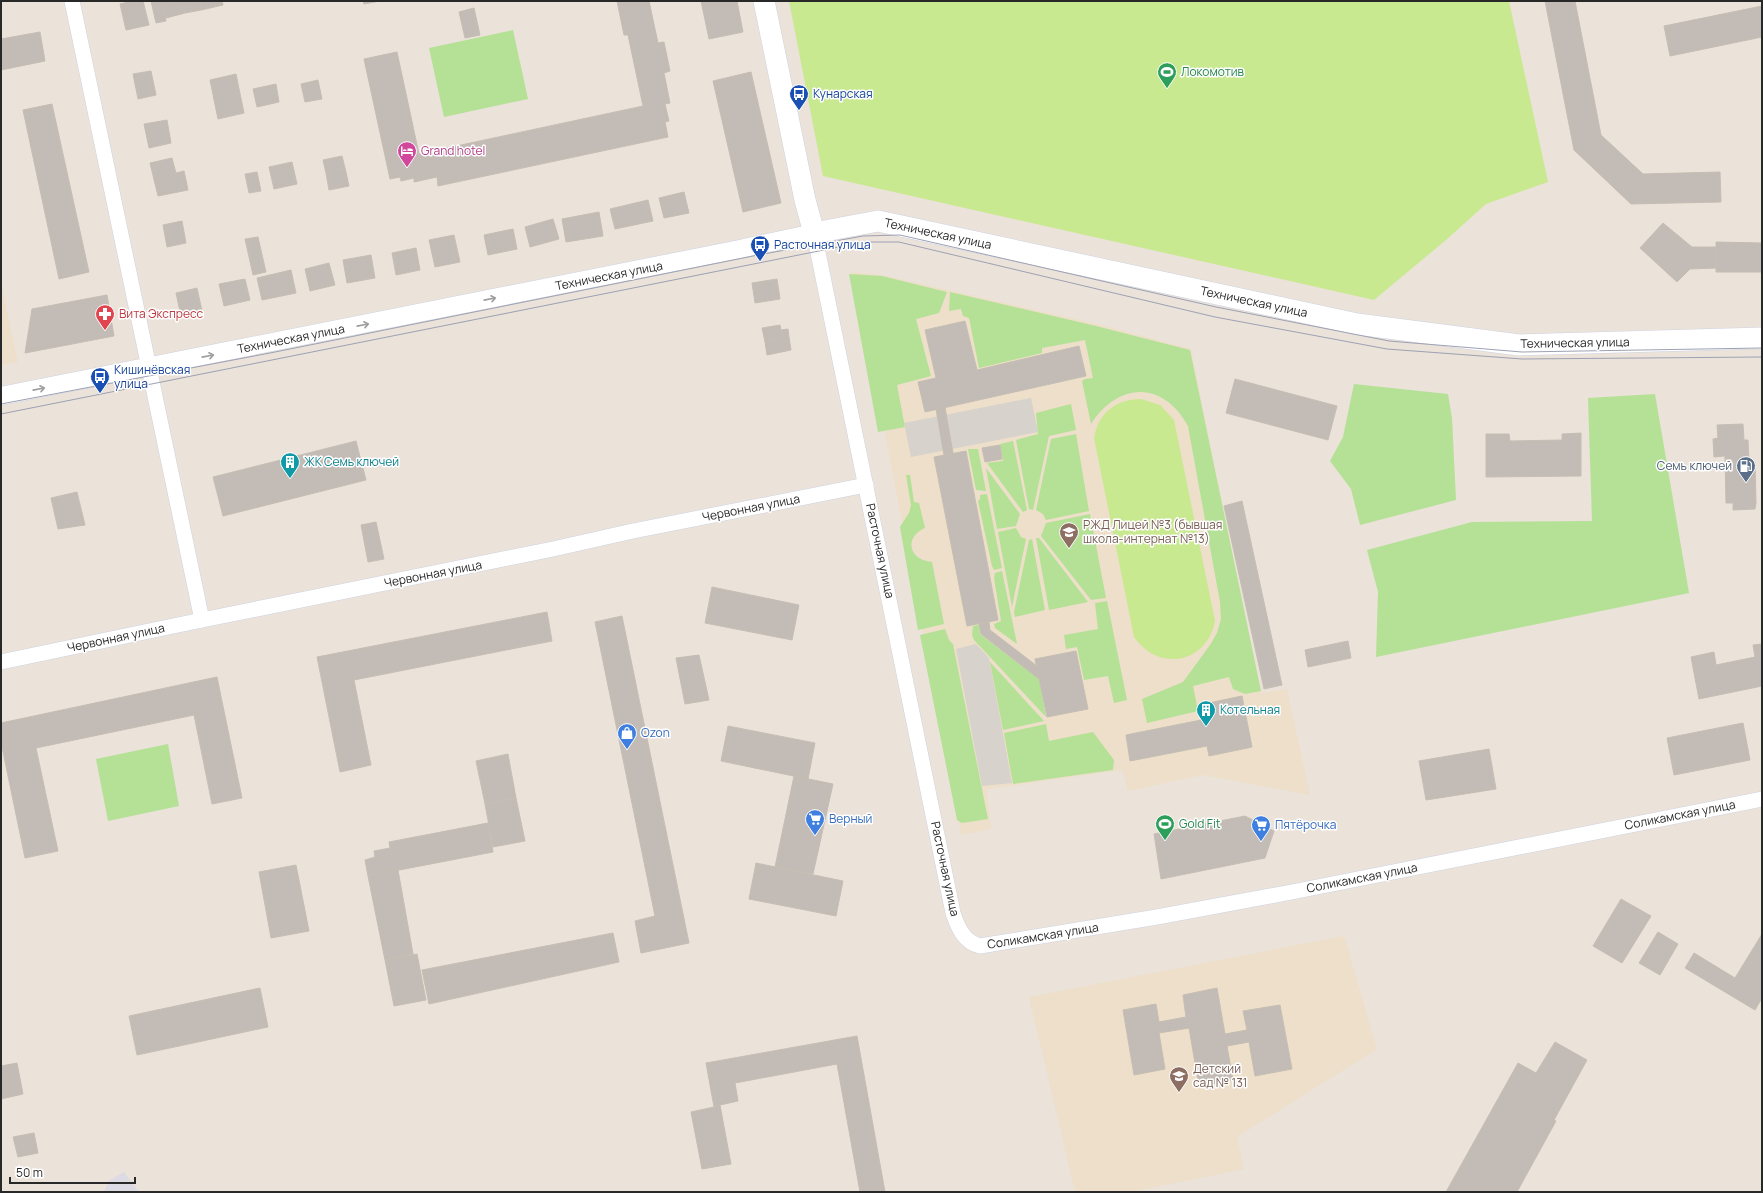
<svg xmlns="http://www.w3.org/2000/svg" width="1763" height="1193" viewBox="0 0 1763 1193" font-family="Manrope,sans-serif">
	<rect width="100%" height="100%" fill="#ebe2d9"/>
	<!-- industrial -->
	<polygon fill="#dcdae3" points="124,1172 139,1192 104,1192 109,1181"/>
	<!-- education -->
	<g fill="#eddfc9">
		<polygon points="852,272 882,275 1101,325 1191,349 1254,660 1262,693 1287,689 1310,795 1203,775 1128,791 1122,770 987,789 991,829 961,835 886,438"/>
		<polygon points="1,285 18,362 1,365"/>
		<polygon points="1344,936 1377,1049 1237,1137 1244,1169 1131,1192 1075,1192 1029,997"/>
	</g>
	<!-- green -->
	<g fill="#b4e196">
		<polygon points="513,30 528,99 444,117 429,48"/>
		<polygon points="849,274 882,276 947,292 939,313 916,319 931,376 897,385 905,427 878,432"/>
		<path d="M950,292L1096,326L1190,350L1261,691L1245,694L1233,689L1229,677L1193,686L1198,711L1147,723L1142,699L1183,682L1210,645L1217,633L1221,619L1220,602L1188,426C1163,380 1118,382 1091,424L1082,381L1085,379L1093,378L1085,340L1042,348V353L979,368L969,318L963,316L961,309L949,311Z"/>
		<polygon points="1354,384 1448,394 1452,418 1456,500 1360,525 1351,489 1330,461 1343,437"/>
		<polygon points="1655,394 1689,593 1376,657 1378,592 1367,550 1472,522 1592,521 1588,398"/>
		<polygon points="1071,404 1076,430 1049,436 1033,510 1029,509 1016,440 1038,434 1036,413"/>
		<polygon points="1076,434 1089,511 1046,520 1043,514 1036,510 1051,439"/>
		<polygon points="1013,441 1027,510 1023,512 987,463 1003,461 1000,444"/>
		<polygon points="968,449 978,449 986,491 976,490"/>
		<polygon points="986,468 1020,514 1016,526 997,529"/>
		<path d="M906,475H910L914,502L919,503L925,528C904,537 908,560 932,562L944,624L918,630L900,527L909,513L911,505Z"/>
		<polygon points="987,494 1002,568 994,570 992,566 978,501 980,499 980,495"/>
		<polygon points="1090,514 1106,598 1091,600 1041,536 1046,523"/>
		<polygon points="1016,528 1021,537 1026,539 1012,607 998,532"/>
		<polygon points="1036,538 1039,538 1088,602 1049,610"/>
		<polygon points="1032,539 1045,610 1015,617 1014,612 1029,540"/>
		<polygon points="1002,571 1017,644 995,628 994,624 1001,621 994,578 995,573"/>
		<polygon points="1107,601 1127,700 1114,703 1108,676 1084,680 1077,647 1066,649 1064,635 1098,629 1095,603"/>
		<polygon points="979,625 980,634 1039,679 1046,717 974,640 972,635 973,626"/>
		<polygon points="945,629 949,640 953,644 988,819 962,823 957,820 920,635"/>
		<polygon points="990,662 1044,721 1003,730"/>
		<polygon points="1046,724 1049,741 1093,732 1114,760 1113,770 1013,784 1004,733"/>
		<polygon points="168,744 179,806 108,821 96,759"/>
	</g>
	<!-- pitch -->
	<g fill="#c9e991">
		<polygon points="789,1 1509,1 1548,182 1486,204 1446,240 1374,300 823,176"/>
		<path d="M1141,399L1160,405L1174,420L1215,621C1207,663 1159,673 1134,637L1094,438C1098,413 1116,399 1141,399Z"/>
	</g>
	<!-- plaza -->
	<g fill="#d7d2cc">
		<polygon points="1031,398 1038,432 911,457 904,423"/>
		<polygon points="976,644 989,658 1012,783 982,786 956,649"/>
	</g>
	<!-- building -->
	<g fill="#c3bcb6" stroke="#c6beb3">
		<polygon points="132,1 143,1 149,25 126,30 120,4"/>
		<polygon points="151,1 162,1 166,21 156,23"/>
		<polygon points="162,1 183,1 185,13 166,18"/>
		<polygon points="183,1 200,1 201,10 185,13"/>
		<polygon points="200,1 222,1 223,5 201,10"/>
		<polygon points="363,1 380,1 364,4"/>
		<polygon points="617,1 649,1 658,43 664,42 670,71 664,73 670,103 665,104 669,121 665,122 668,137 438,186 437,177 414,182 414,178 401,181 400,177 390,179 364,59 397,52 419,154 643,106 628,35 624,35"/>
		<polygon points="701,1 737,1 743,32 709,39"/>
		<polygon points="1545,1 1575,1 1601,135 1643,174 1720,172 1721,202 1631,204 1574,150"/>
		<polygon points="1762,6 1762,37 1670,56 1664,26"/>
		<polygon points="474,8 480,35 465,38 459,12"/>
		<polygon points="40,32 45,61 1,70 1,39"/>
		<polygon points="151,71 156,95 138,99 133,74"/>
		<polygon points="751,72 781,203 743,212 713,81"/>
		<polygon points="236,74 244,113 218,119 210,80"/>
		<polygon points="318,80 322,99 305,102 301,84"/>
		<polygon points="276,84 279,102 257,107 253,89"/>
		<polygon points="52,104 89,272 59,279 23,110"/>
		<polygon points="167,120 171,143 149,148 144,124"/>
		<polygon points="342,156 345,168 326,173 323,160"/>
		<polygon points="172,158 176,173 184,171 188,190 158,196 150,163"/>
		<polygon points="292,162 297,184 274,189 269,167"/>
		<polygon points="345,168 349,186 329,190 326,173"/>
		<polygon points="257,172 261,191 249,193 245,174"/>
		<polygon points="684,192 689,213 664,218 659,198"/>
		<polygon points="648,200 653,221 615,229 610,209"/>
		<polygon points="599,212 603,236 566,242 562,219"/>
		<polygon points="553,219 559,239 530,247 525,227"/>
		<polygon points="182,221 186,243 167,247 163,225"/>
		<polygon points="1663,223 1692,247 1716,247 1716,268 1690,269 1677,282 1640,248"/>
		<polygon points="513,229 517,249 488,255 484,235"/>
		<polygon points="454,235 460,262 435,267 429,240"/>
		<polygon points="258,237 266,272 253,275 245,239"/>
		<polygon points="1716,242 1762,243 1762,272 1716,272"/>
		<polygon points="416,248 420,270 396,275 392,253"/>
		<polygon points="371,255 375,278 347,283 343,260"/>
		<polygon points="329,263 335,285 310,291 305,269"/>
		<polygon points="291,270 296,293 262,300 257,278"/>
		<polygon points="245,279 250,300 224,306 219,284"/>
		<polygon points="777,279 780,299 755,303 752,283"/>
		<polygon points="197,288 202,311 181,316 176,293"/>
		<polygon points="107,295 114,336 25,353 32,309"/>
		<polygon points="965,321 977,370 1079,346 1086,376 925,412 918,382 936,378 925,330"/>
		<polygon points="780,325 781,330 788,329 789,337 765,342 762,328"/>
		<polygon points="789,337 791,350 767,355 765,342"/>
		<polygon points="1235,379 1337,406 1328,440 1226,413"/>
		<polygon points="945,407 953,453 944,455 936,409"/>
		<polygon points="1743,424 1744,440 1748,440 1749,462 1755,462 1756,503 1755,509 1733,510 1733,503 1726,503 1725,456 1714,457 1713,439 1718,438 1717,425"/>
		<polygon points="1581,433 1581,476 1486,477 1486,434 1509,434 1510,441 1562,440 1562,434"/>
		<polygon points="356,441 366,480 223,516 213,477"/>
		<polygon points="1000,445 1002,459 985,462 982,448"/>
		<polygon points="966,451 998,620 967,626 934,457"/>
		<polygon points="77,492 85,525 58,529 51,498"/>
		<polygon points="1242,501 1282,685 1264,689 1224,506"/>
		<polygon points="376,522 384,559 368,562 361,525"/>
		<polygon points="712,587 799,605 792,640 705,623"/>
		<polygon points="547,612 552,641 354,680 371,765 340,772 317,657"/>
		<polygon points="622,616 689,943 641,953 635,921 655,916 595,622"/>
		<polygon points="989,622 990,630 1037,666 1039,679 981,634 979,624"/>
		<polygon points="1348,641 1351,658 1308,667 1305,650"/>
		<polygon points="1762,644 1762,686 1699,699 1691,657 1714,652 1716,665 1755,657 1753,645"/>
		<polygon points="1076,651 1088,709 1047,717 1035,659"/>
		<polygon points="699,655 709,700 685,704 676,658"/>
		<polygon points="217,677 242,798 212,804 194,715 36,748 58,851 25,858 1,742 1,723"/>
		<polygon points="1242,696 1252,747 1209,756 1207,746 1130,761 1126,735 1201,720 1199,705"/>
		<polygon points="1743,723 1750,760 1674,775 1667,738"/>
		<polygon points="728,726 815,743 808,779 721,761"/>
		<polygon points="1489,749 1496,789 1426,800 1419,761"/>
		<polygon points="508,754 516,798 485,804 476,761"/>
		<polygon points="794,776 833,784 813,874 775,867"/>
		<polygon points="516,798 525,841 493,847 485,804"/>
		<polygon points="1245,816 1274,831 1265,858 1161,879 1154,834"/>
		<polygon points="488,823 493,852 368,876 365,860 375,857 374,851 390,848 389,842"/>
		<polygon points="756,863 843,881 836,916 749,899"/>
		<polygon points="296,865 309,931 271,938 259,872"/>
		<polygon points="398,870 413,954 385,960 368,876"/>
		<polygon points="1621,899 1651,916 1622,963 1593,946"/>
		<polygon points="1658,932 1678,944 1660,975 1639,963"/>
		<polygon points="613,933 619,962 429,1004 422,970"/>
		<polygon points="1762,934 1762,998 1755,1010 1685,968 1694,953 1735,978"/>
		<polygon points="417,954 426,1000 394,1006 385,960"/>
		<polygon points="260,988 268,1027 137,1055 129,1016"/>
		<polygon points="1217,988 1225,1034 1247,1030 1243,1011 1280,1005 1292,1069 1255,1076 1249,1042 1227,1046 1233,1080 1199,1086 1189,1028 1159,1033 1165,1069 1134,1075 1123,1010 1156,1004 1159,1022 1186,1017 1183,995"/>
		<polygon points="857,1036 885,1192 860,1192 837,1064 735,1083 738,1101 720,1105 731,1164 702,1169 691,1112 714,1107 706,1063"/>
		<polygon points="1555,1042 1587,1060 1554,1120 1556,1121 1517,1192 1446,1192 1518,1063 1536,1073"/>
		<polygon points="17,1063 23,1094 1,1099 1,1066"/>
		<polygon points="34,1133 38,1153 18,1157 13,1137"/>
	</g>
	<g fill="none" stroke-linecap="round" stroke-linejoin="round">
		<defs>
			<g id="minor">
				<polyline points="72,1 202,620"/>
				<path d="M814,233L953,913C958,928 964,942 980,946L1157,917L1297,891L1762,799"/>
				<polyline points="1,662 202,620 553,549 633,531 866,485"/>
			</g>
			<polyline id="tertiary" points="1,396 735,250 814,233"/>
			<polyline id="secondary" points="764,1 805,200 814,233 878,221 1357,324 1519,345 1762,338"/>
		</defs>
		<!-- minor casing -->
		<use href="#minor" stroke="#cfd3e1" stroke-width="16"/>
		<!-- tertiary casing -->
		<use href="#tertiary" stroke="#cfd3e1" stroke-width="19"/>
		<!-- secondary casing -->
		<use href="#secondary" stroke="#cfd3e1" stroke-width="22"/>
		<!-- minor -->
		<use href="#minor" stroke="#fff" stroke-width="15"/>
		<!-- tertiary -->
		<use href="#tertiary" stroke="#fff" stroke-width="18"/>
		<!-- secondary -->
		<use href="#secondary" stroke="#fff" stroke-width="21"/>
		<!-- tram -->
		<g stroke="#9da1b3" stroke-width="1">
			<polyline points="1,404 270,353 758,255 863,236 900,235 1216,307 1389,341 1522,352 1762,348"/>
			<polyline points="1,414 864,242 899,242 1215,317 1387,349 1522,359 1762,357"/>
		</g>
	</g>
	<!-- one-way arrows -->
	<defs><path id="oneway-shaft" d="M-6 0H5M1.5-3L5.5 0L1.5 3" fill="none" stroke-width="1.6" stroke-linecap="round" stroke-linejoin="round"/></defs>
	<g stroke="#9e9e9e">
		<use href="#oneway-shaft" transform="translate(490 299) rotate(-11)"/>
		<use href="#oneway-shaft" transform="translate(363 325) rotate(-11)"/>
		<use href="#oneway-shaft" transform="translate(208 356) rotate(-11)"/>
		<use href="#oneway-shaft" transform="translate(39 389) rotate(-11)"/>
	</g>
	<!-- icons -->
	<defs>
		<symbol id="stadium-pin" viewBox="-11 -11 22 30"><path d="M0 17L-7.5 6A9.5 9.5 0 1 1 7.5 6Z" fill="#2e9e5b" stroke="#fff"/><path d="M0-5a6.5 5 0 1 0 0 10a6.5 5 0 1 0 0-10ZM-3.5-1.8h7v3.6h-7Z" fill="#fff"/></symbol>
		<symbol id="bus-pin" viewBox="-11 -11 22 30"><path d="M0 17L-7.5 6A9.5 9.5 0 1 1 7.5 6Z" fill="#1a4fb4" stroke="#fff"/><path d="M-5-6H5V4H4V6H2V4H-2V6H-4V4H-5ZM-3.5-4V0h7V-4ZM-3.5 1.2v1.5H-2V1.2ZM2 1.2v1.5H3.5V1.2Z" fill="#fff"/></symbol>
		<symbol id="hotel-pin" viewBox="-11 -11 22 30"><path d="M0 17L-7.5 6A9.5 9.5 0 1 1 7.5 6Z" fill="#d1479c" stroke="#fff"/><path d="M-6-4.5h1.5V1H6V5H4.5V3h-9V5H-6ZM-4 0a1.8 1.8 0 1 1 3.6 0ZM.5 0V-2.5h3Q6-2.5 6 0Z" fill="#fff"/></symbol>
		<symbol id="pharmacy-pin" viewBox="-11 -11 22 30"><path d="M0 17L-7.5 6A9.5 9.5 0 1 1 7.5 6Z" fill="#e0444e" stroke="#fff"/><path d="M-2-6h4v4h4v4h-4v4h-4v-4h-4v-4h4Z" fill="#fff"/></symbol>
		<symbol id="building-pin" viewBox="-11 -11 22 30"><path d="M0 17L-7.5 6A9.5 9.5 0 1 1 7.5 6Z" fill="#0f9aa8" stroke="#fff"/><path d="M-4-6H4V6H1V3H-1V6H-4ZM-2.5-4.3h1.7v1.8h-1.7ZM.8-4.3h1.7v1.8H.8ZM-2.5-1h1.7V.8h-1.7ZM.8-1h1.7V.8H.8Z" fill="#fff"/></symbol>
		<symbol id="fuel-pin" viewBox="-11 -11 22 30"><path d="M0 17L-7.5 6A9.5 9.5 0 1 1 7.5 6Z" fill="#5c6f8a" stroke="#fff"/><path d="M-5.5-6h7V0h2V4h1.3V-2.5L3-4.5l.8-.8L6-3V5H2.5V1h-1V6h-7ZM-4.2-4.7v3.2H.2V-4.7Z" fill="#fff"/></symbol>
		<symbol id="school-pin" viewBox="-11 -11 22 30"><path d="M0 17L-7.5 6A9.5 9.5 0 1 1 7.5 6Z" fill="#8d6e63" stroke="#fff"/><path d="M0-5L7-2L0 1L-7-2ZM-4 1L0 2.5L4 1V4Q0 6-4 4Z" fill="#fff"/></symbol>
		<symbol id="shop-pin" viewBox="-11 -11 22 30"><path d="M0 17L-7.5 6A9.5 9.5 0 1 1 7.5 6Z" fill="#3f7fe0" stroke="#fff"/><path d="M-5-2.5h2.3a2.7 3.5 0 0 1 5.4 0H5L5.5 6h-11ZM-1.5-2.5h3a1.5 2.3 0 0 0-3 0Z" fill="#fff"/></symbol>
		<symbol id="supermarket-pin" viewBox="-11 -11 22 30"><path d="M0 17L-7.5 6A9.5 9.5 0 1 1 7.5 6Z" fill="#3f7fe0" stroke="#fff"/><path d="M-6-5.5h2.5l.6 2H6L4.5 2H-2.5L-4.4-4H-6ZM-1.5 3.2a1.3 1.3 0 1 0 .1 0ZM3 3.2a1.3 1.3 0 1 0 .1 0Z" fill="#fff"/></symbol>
	</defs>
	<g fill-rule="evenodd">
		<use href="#stadium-pin" x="1156" y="61" width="22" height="30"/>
		<use href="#bus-pin" x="788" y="83" width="22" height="30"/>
		<use href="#hotel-pin" x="396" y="140" width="22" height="30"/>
		<use href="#bus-pin" x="749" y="234" width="22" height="30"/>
		<use href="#pharmacy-pin" x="94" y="303" width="22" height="30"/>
		<use href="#bus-pin" x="89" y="366" width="22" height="30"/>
		<use href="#building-pin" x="279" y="451" width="22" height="30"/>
		<use href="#fuel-pin" x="1735" y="455" width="22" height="30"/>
		<use href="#school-pin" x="1058" y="521" width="22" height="30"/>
		<use href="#building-pin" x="1195" y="699" width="22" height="30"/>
		<use href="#shop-pin" x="616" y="722" width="22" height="30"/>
		<use href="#supermarket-pin" x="804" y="808" width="22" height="30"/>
		<use href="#stadium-pin" x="1154" y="813" width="22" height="30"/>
		<use href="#supermarket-pin" x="1250" y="814" width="22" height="30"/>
		<use href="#school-pin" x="1168" y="1065" width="22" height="30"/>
	</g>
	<g text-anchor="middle" stroke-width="3" stroke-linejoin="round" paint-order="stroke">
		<!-- leisure labels -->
		<g font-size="12" fill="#27864d" stroke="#fff" text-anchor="start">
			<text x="1181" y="76">Локомотив</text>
			<text x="1179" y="828">Gold Fit</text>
		</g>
		<!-- transit labels -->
		<g font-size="12" fill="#164399" stroke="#fff" text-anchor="start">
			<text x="813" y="98">Кунарская</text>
			<text x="774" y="249">Расточная улица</text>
			<text x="114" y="374">Кишинёвская<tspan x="114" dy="14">улица</tspan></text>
		</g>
		<!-- hotel labels -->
		<g font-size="12" fill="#b23c85" stroke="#fff" text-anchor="start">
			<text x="421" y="155">Grand hotel</text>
		</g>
		<!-- street labels -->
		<g font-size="12" fill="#282828" stroke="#fff">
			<text transform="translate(938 234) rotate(12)" y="4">Техническая улица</text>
			<text transform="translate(609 276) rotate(-11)" y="4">Техническая улица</text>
			<text transform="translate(1254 302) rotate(12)" y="4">Техническая улица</text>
			<text transform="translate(291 339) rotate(-11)" y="4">Техническая улица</text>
			<text transform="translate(1575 343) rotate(-1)" y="4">Техническая улица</text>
			<text transform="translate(751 508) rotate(-11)" y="4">Червонная улица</text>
			<text transform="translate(880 551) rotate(78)" y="4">Расточная улица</text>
			<text transform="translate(433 574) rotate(-11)" y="4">Червонная улица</text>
			<text transform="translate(116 638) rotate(-12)" y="4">Червонная улица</text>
			<text transform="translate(1680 815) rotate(-11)" y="4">Соликамская улица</text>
			<text transform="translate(945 869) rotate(78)" y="4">Расточная улица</text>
			<text transform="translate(1362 878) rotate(-11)" y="4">Соликамская улица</text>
			<text transform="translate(1043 936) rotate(-9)" y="4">Соликамская улица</text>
		</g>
		<!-- health labels -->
		<g font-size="12" fill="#be3a42" stroke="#fff" text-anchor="start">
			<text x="119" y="318">Вита Экспресс</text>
		</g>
		<!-- culture labels -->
		<g font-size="12" fill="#0d838f" stroke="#fff" text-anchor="start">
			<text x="304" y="466">ЖК Семь ключей</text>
			<text x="1220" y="714">Котельная</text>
		</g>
		<!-- service labels -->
		<g font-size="12" fill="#4e5e75" stroke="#fff" text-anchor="end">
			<text x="1732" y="470">Семь ключей</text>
		</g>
		<!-- education labels -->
		<g font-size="12" fill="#785e54" stroke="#fff" text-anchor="start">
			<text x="1083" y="529">РЖД Лицей №3 (бывшая<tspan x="1083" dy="14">школа-интернат №13)</tspan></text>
			<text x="1193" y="1073">Детский<tspan x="1193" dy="14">сад № 131</tspan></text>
		</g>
		<!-- shop labels -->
		<g font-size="12" fill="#366cbe" stroke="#fff" text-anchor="start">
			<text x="641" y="737">Ozon</text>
			<text x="829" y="823">Верный</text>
			<text x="1275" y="829">Пятёрочка</text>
		</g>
	</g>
	<!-- border -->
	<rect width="1763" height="1193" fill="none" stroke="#282828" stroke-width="4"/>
	<!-- scale -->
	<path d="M10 1177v6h125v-6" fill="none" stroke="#282828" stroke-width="2"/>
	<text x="16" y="1177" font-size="12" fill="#282828" stroke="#ffffff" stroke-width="3" paint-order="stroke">50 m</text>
</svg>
